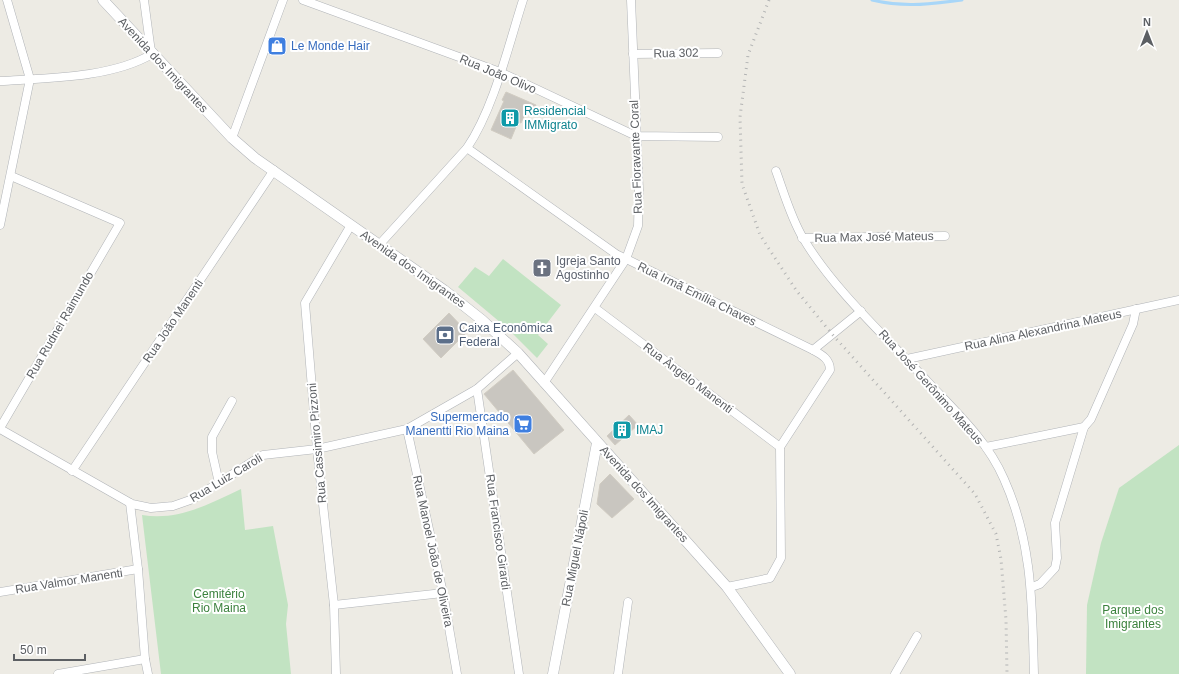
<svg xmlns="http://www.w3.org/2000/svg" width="1179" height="674" viewBox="0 0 1179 674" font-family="Arial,sans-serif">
	<rect width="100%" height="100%" fill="#edebe4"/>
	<!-- green -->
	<g fill="#c2e3c2">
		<polygon points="503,259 561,305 538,335 548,344 537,358 507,328 458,287 475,267 489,276"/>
		<polygon points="1179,445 1179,674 1086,674 1087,605 1101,543 1119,488"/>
		<path d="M241,489L245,530L273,526L288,605L286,624L291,674H161L142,515C179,521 209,504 241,489Z"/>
	</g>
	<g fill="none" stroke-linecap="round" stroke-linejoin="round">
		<!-- stream -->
		<path stroke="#a8d6f8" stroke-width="3" d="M872,0C906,8 928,4 962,0"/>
	</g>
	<!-- building -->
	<g fill="#c9c6c0" stroke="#d1ccc2">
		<polygon points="506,92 536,105 532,114 526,112 521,123 518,122 511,139 491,130 504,101 502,100"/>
		<polygon points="449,313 467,332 441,358 423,339"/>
		<polygon points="513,370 564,430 534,454 484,394"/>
		<polygon points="629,415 638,425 615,445 607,436"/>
		<polygon points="610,474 634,499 612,518 597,504 600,484"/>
	</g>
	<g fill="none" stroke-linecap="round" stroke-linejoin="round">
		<defs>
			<g id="minor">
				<polyline points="144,0 151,52"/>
				<polyline points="303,0 500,72 636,136 718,137"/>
				<polyline points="633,54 718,53"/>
				<path d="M0,81C47,78 112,78 152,54"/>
				<polyline points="232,138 283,0"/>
				<polyline points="467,148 616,254 813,350"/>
				<path d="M776,171C784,193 791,218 803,238C833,289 887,338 928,382C956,412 987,440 1004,479C1033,544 1032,605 1034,674"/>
				<polyline points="0,225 30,79 7,0"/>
				<polyline points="802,238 945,236"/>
				<path d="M379,245L467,148C494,108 508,47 523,0"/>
				<polyline points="595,308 780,447"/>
				<polyline points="907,359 1179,300"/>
				<polyline points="544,383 626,259 638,226 639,190 631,0"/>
				<polyline points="477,389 519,674"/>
				<polyline points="0,428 120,223 11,176"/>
				<polyline points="0,429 132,504 151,508 173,506 193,499 263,455 317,449 407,429 477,389 518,353"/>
				<polyline points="407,429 443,593 457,674"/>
				<polyline points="986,447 1084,427"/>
				<polyline points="72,471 274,170"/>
				<polyline points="219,483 212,452 212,437 232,401"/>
				<polyline points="130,503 138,569 145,659 148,674"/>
				<path d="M727,587L770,578L781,558L780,447L830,370C830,359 822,355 813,350L861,311"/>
				<polyline points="1032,587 1040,584 1055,568 1057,558 1055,523 1084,427 1091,419 1133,324 1136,309"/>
				<polyline points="0,592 138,569"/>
				<polyline points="334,605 443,593"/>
				<polyline points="58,674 145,659"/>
				<polyline points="336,674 334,605 317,449 305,303 351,225"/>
				<polyline points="618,674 628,602"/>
				<polyline points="895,674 917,636"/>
			</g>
			<g id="tertiary">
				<polyline points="103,0 232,138 255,158 444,290 482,320 518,353 727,587 790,674"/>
				<polyline points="553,674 597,443"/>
			</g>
		</defs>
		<!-- minor casing -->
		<use href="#minor" stroke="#b1b4b8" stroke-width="9"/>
		<!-- tertiary casing -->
		<use href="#tertiary" stroke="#b1b4b8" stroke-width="11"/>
		<!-- minor -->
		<use href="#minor" stroke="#fff" stroke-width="8"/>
		<!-- tertiary -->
		<use href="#tertiary" stroke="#fff" stroke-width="10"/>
		<!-- rail -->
		<polyline stroke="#b2b3b3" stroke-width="3" stroke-dasharray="1 5" stroke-linecap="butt" points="769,0 748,55 740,117 742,184 760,235 796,290 832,334 975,494 996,534 1001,559 1006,620 1007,674"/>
	</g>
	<!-- icons -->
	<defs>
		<symbol id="shop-square" viewBox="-11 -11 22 22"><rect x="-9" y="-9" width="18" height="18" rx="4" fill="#3f7fe0" stroke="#fff"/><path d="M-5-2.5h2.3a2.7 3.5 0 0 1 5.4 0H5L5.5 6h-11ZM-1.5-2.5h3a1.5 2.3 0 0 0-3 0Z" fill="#fff"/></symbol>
		<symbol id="building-square" viewBox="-11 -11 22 22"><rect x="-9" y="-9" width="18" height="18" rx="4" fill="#0f9aa8" stroke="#fff"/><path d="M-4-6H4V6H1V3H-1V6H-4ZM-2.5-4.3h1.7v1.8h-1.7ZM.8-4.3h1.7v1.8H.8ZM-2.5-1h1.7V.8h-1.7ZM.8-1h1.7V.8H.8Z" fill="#fff"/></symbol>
		<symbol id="church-square" viewBox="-11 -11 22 22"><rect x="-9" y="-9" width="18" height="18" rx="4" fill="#6b7280" stroke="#fff"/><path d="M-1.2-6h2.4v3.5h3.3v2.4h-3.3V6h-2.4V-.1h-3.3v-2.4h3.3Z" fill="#fff"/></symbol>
		<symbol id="bank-square" viewBox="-11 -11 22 22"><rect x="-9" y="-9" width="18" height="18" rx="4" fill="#5c6f8a" stroke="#fff"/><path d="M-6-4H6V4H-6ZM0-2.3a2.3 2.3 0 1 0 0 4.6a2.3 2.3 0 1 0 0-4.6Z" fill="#fff"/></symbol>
		<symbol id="supermarket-square" viewBox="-11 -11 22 22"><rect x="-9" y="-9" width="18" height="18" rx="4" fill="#3f7fe0" stroke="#fff"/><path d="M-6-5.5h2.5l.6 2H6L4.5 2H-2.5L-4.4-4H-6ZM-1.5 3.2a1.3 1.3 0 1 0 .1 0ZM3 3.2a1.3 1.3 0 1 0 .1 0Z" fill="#fff"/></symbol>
	</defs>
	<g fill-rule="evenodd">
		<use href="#shop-square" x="266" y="35" width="22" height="22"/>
		<use href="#building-square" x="499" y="107" width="22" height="22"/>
		<use href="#church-square" x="531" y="257" width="22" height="22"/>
		<use href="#bank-square" x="434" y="324" width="22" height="22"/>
		<use href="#supermarket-square" x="512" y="413" width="22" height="22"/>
		<use href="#building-square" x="611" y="419" width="22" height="22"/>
	</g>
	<g text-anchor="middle" stroke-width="4" stroke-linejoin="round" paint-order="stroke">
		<!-- shop labels -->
		<g font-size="12" fill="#366cbe" stroke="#fff" text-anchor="start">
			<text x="291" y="50">Le Monde Hair</text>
			<text x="509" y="421" text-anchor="end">Supermercado<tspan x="509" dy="14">Manentti Rio Maina</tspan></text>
		</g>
		<!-- street labels -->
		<g font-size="12" fill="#5c5f63" stroke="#fff">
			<text transform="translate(676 53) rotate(-1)" y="4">Rua 302</text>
			<text transform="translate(163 65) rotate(47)" y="4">Avenida dos Imigrantes</text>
			<text transform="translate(498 74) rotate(23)" y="4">Rua João Olivo</text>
			<text transform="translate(636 157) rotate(-92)" y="4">Rua Fioravante Coral</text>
			<text transform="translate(874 237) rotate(-1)" y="4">Rua Max José Mateus</text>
			<text transform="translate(413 269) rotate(35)" y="4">Avenida dos Imigrantes</text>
			<text transform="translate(697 294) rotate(26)" y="4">Rua Irmã Emília Chaves</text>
			<text transform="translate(173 321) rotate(-56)" y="4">Rua João Manenti</text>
			<text transform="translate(60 325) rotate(-60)" y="4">Rua Rudnei Raimundo</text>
			<text transform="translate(1043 330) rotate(-12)" y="4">Rua Alina Alexandrina Mateus</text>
			<text transform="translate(688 378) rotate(37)" y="4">Rua Ângelo Manenti</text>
			<text transform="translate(931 387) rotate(48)" y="4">Rua José Gerônimo Mateus</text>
			<text transform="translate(317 443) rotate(-95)" y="4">Rua Cassimiro Pizzoni</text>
			<text transform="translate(226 478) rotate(-31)" y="4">Rua Luiz Caroli</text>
			<text transform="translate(644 494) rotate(48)" y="4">Avenida dos Imigrantes</text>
			<text transform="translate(498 532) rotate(82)" y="4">Rua Francisco Girardi</text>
			<text transform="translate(433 551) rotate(78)" y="4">Rua Manoel João de Oliveira</text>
			<text transform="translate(575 558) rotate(-79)" y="4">Rua Miguel Nápoli</text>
			<text transform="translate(69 581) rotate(-9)" y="4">Rua Valmor Manenti</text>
		</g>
		<!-- culture labels -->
		<g font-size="12" fill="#0d838f" stroke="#fff" text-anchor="start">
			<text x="524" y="115">Residencial<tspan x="524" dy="14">IMMigrato</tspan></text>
			<text x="636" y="434">IMAJ</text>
		</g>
		<!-- worship labels -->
		<g font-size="12" fill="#5b616d" stroke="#fff" text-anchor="start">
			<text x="556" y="265">Igreja Santo<tspan x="556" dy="14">Agostinho</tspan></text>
		</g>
		<!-- service labels -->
		<g font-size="12" fill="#4e5e75" stroke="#fff" text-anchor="start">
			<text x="459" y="332">Caixa Econômica<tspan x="459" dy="14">Federal</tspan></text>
		</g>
		<!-- park labels -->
		<g font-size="12" fill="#3c823e" stroke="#fff">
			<text x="219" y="598">Cemitério<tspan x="219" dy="14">Rio Maina</tspan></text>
			<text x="1133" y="614">Parque dos<tspan x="1133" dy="14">Imigrantes</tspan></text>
		</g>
	</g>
	<!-- north arrow -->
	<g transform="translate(1147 32)" stroke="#ffffff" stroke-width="3" paint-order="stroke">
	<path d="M0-3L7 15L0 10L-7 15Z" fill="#5c5f63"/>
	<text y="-6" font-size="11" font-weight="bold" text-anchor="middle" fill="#5c5f63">N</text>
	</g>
	<!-- scale -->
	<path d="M14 654v6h71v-6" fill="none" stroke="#5c5f63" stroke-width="2"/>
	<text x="20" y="654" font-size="12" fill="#5c5f63" stroke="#ffffff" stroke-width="3" paint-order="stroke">50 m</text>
</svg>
